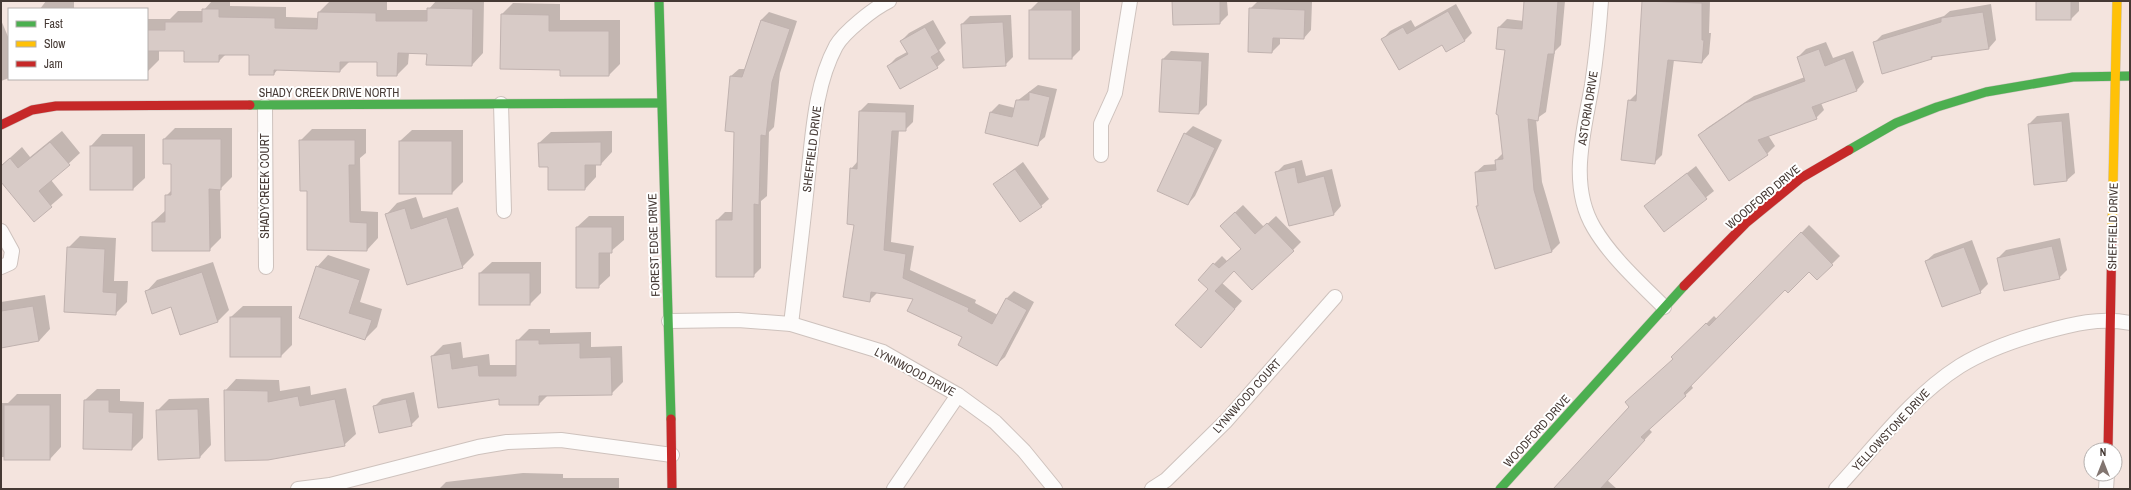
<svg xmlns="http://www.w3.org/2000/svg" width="2131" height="490" viewBox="0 0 2131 490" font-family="'Archivo Narrow',sans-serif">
	<rect width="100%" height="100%" fill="#f4e4de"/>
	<!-- shadow -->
	<g fill="#0003">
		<polygon points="46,1 74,1 74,9 40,9"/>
		<polygon points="212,1 230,1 230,6 286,7 286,17 319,18 319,12 330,1 387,1 387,10 428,10 436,1 484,1 483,53 472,65 428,53 409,53 408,64 397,75 378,61 350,61 340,71 278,69 274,74 250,54 226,54 219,61 185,50 159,50 159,60 147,72 147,19 170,19 178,11 203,11"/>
		<polygon points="1173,1 1227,1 1228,15 1220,23"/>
		<polygon points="1258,1 1312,2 1311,30 1304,38 1280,38 1280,44 1272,52 1250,9"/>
		<polygon points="1525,1 1565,1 1561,45 1555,51 1546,112 1536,119 1542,182 1560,243 1552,251 1495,267 1477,206 1479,205 1476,172 1484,165 1497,164 1496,160 1503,153 1506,49 1497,48 1499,27 1507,19 1524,21"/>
		<polygon points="1643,1 1710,1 1709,33 1711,33 1709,54 1702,62 1674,60 1662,155 1654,163 1629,101 1638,92"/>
		<polygon points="2037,1 2079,1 2079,11 2071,19"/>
		<polygon points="1038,2 1080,2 1080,50 1072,58 1030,58 1030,10"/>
		<polygon points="513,3 560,4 560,20 620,20 620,64 609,75 561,69 502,14"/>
		<polygon points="1456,4 1472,33 1464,41 1443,44 1383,39 1390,31 1411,20 1415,27"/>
		<polygon points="1991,4 1996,40 1989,48 1934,56 1931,59 1874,43 1882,35 1944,16 1950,11"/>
		<polygon points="769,12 797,21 780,73 774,127 769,132 767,196 761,201 761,268 753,276 717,220 725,212 733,212 736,131 731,76 739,69 745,69 761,20"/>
		<polygon points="1011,15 1013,57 1005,65 962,24 970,16"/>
		<polygon points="1,20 9,39 9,78 1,81"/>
		<polygon points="933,20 946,43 939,50 945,60 937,67 888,66 896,58 907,52 901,41 909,33"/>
		<polygon points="1826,42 1833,58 1853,51 1864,82 1857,90 1821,103 1824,110 1816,118 1768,135 1775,146 1767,154 1729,179 1699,136 1707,128 1754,96 1805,77 1798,57 1806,49"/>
		<polygon points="1171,51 1209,53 1207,105 1199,113 1160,111 1163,59"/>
		<polygon points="1038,85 1057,89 1045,137 1037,144 986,132 991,112 999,104 1015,108 1017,101"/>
		<polygon points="868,103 914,105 913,122 905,130 899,130 891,242 914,246 910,270 976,300 975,303 998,315 1006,299 1014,291 1034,302 1005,357 997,364 914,298 877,293 869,301 856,224 851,169 858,161 860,111"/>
		<polygon points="2069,113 2075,173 2067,180 2035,183 2029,124 2037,116"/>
		<polygon points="1193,126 1222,140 1195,196 1188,204 1185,134"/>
		<polygon points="175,128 232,128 232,177 220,189 221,238 209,250 153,250 153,222 166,210 166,196 172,190 172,163 164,139"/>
		<polygon points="312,129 366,129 366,153 360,158 361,211 378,212 378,238 367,250 308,190 300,141"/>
		<polygon points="412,130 463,130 463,182 452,193 400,141"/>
		<polygon points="62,131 80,153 51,180 63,195 34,220 1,181 1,166 22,147 30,157"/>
		<polygon points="612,131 612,152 601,164 596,164 596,177 585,189 549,166 539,143 551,132"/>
		<polygon points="102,134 145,134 145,178 133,189 91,189 91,146"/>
		<polygon points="1302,160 1306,176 1332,169 1341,206 1334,214 1276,173 1284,165"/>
		<polygon points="1023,162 1049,199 1041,206 994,184"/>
		<polygon points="1696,166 1714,191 1664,231 1645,206"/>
		<polygon points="416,197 423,218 458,207 474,255 462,267 386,215 397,203"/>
		<polygon points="1243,205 1264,227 1276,216 1301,242 1293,250 1234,270 1222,283 1242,301 1208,339 1209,289 1214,264 1222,256 1227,261 1242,248 1229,218"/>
		<polygon points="589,216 624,216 624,240 610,252 610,276 598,287 577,227"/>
		<polygon points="1809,225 1840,256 1817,279 1809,271 1785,289 1691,385 1693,388 1649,429 1652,432 1607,480 1617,489 1554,489 1674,358 1673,357 1714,316 1717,319"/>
		<polygon points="80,236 116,238 114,281 128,281 127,302 115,314 68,248"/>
		<polygon points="2060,238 2067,270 2059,278 1998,258 2006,250"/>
		<polygon points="1972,240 1988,284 1980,292 1926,261 1934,254"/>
		<polygon points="328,255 370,269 360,302 382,309 377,327 365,339 317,267"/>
		<polygon points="213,262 229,310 218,321 181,333 172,306 146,292 157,280"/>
		<polygon points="492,262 541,262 541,293 530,304 480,273"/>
		<polygon points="45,295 50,329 39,341 1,347 1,302"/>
		<polygon points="243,306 292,306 292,345 281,356 231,317"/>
		<polygon points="529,329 550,329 550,333 591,332 591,347 622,346 623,382 611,394 548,395 539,404 500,398 439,407 432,356 443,345 461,342 463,358 489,354 490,365 517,365 517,341"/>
		<polygon points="236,379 279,380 280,391 310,386 311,395 346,388 356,434 344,445 225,391"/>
		<polygon points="97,389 120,389 120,401 144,402 143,438 132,449 85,400"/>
		<polygon points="414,392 419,417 411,425 374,407 382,399"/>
		<polygon points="17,394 61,394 61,447 50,459 1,457 1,403 8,403"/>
		<polygon points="209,398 211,445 200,457 159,459 157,411 169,399"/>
		<polygon points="523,473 563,474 563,478 619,478 619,489 439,489 446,482"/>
	</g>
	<!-- building -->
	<g fill="#d8cbc7" stroke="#c0b2af">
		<polygon points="1172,1 1220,1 1220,24 1173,25"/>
		<polygon points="1524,1 1558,1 1554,54 1548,54 1538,121 1528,119 1534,190 1552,252 1495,269 1476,206 1478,206 1475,172 1496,170 1495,160 1503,159 1498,115 1496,114 1505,50 1496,49 1498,27 1522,29"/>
		<polygon points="1642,1 1702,3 1702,40 1704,40 1702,63 1668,60 1655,164 1621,160 1628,100 1636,101"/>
		<rect x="2036" y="1" width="35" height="19"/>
		<polygon points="427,8 473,9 472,66 426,65 427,54 398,53 397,76 377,76 377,62 340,62 340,72 274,70 274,75 249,75 249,55 219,55 219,62 184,62 184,51 147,51 147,30 165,30 165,22 202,22 202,9 219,9 219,17 275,18 275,28 317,29 318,12 376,13 376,21 427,21"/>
		<polygon points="1249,8 1305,10 1304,39 1273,38 1272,53 1248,52"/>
		<rect x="1029" y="10" width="43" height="49"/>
		<polygon points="1448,11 1465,41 1446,52 1442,45 1399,70 1381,39 1403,27 1407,34"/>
		<polygon points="1983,12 1989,49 1931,57 1932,59 1882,74 1873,42 1941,22 1941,18"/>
		<polygon points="501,14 549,15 549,31 609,31 609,76 560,76 560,70 500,69"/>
		<polygon points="761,20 790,29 772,82 766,136 761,135 759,205 754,204 754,277 716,277 716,220 732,220 734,132 725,131 730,76 742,77"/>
		<polygon points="1003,22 1006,66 963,68 961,24"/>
		<polygon points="925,27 939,52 931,57 938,68 900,89 887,66 908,54 900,41"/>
		<polygon points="1819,49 1825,66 1845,58 1857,91 1812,107 1817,119 1758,140 1768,155 1729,181 1698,135 1745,103 1805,81 1797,57"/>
		<polygon points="1162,59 1202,61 1199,114 1159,112"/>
		<polygon points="1029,92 1050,97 1038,146 985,133 990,112 1012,117 1016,100 1029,100"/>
		<polygon points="859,111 906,112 906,131 892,131 884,250 906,254 903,278 969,308 968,311 992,324 1006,298 1027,310 997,366 958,345 962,337 907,311 913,299 871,292 870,302 843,297 854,225 847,224 850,168 857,169"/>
		<polygon points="2062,121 2067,181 2034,185 2028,124"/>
		<polygon points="1184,133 1215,148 1188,205 1157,191"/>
		<polygon points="163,139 221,139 221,190 209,189 210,251 152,251 152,222 165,222 165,195 171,195 171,164 163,164"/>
		<polygon points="299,140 355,140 355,165 349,165 350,222 367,223 367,251 307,250 307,191 300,191"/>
		<rect x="399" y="141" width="53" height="53"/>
		<polygon points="50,142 70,165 39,191 52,207 34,222 1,182 1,166 10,158 18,168"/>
		<polygon points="601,142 601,165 585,165 585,190 548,190 548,167 539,167 538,143"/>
		<rect x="90" y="146" width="43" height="44"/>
		<polygon points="1295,167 1298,183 1324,176 1334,215 1289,226 1275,172"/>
		<polygon points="1015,169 1042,207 1020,222 993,184"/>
		<polygon points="1687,173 1707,199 1664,232 1644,206"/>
		<polygon points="405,208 411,229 447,217 463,268 407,285 385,214"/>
		<polygon points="1235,212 1255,234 1267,223 1294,251 1252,290 1234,271 1215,291 1235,309 1201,348 1175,325 1208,289 1198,280 1213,263 1219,268 1241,249 1220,226"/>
		<polygon points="576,227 612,227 612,253 599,253 599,288 576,288"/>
		<polygon points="1801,232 1833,265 1817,280 1809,272 1788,293 1785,290 1684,393 1686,396 1641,437 1645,440 1600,489 1553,489 1629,407 1625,402 1673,359 1671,357 1706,323 1709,326"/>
		<polygon points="2052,246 2060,279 2004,291 1997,258"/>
		<polygon points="67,247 105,249 103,292 117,293 116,315 64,312"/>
		<polygon points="1964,247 1981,293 1942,307 1925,261"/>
		<polygon points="316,266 360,280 349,313 372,320 365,340 299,318"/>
		<polygon points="202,272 218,322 180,335 171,307 152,314 145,291"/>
		<rect x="479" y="273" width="51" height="32"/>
		<polygon points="33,306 39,341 1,348 1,311"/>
		<rect x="230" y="317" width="51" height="40"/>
		<polygon points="516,340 539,340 539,344 580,343 580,358 611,357 612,395 539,396 539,405 499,405 499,399 438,408 431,356 450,353 452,369 478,365 479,376 516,376"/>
		<polygon points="224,390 268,391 268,402 298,396 300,406 335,399 345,446 268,460 225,461"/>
		<polygon points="406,399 412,426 379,433 373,406"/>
		<polygon points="84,400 109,400 109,412 133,413 132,450 83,449"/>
		<rect x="4" y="405" width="46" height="55"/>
		<polygon points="198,409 200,458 158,460 156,410"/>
	</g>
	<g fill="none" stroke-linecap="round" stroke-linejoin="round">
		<defs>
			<g id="street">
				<path d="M1601,1C1599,29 1596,58 1592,85C1584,131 1568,185 1594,228C1611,257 1640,283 1664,307"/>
				<polyline points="501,104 504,211"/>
				<polyline points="265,106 266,267"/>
				<polyline points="1101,155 1101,124 1115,93 1130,1"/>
				<polyline points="1,231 12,251 10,263 1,267"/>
				<polyline points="669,321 738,320 791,324 883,352 958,395 995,422 1024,451 1055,489"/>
				<path d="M791,324C797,275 803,225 808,176C813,133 815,85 836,46C844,32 874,8 889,1"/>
				<polyline points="298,489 330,485 478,447 507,442 561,440 672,455"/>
				<polyline points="894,489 958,395"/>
				<polyline points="1152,489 1166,480 1226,421 1335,297"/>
				<path d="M1836,489C1875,447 1911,397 1960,366C1986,350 2015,340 2044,332C2073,324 2100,317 2130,323"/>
				<polyline points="2106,489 2107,474"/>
			</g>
			<g id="fast">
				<polyline points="659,1 671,419"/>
				<polyline points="250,105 660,103"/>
				<polyline points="1849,150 1896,123 1937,107 1986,92 2073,77 2130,76"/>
				<polyline points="1500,489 1684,286"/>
			</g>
			<polyline id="slow" points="2112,231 2117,1"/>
			<g id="jam">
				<polyline points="1,125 32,110 56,106 250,105"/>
				<polyline points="1684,286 1746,223 1801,178 1849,150"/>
				<polyline points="671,419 672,489"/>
				<polyline points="2108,450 2112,231"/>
			</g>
		</defs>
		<!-- street casing -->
		<use href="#street" stroke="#cec2bd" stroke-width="16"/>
		<!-- fast casing -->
		<use href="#fast" stroke="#cec2bd" stroke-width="10"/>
		<!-- slow casing -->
		<use href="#slow" stroke="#cec2bd" stroke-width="10"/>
		<!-- jam casing -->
		<use href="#jam" stroke="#cec2bd" stroke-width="10"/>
		<!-- street -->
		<use href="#street" stroke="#fdfbfa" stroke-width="14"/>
		<!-- fast -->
		<use href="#fast" stroke="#4caf50" stroke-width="9"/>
		<!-- slow -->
		<use href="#slow" stroke="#ffc107" stroke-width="9"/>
		<!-- jam -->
		<use href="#jam" stroke="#c62828" stroke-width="9"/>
	</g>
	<g text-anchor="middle" stroke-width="4" stroke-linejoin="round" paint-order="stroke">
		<!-- street labels -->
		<g font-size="12" fill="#453934" stroke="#fff">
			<text x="329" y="97">SHADY CREEK DRIVE NORTH</text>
			<text transform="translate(1588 108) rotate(-81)" y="4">ASTORIA DRIVE</text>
			<text transform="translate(812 149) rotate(-83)" y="4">SHEFFIELD DRIVE</text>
			<text transform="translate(265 186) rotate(-90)" y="4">SHADYCREEK COURT</text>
			<text transform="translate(1763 197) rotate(-40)" y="4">WOODFORD DRIVE</text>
			<text transform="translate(2113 226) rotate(-89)" y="4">SHEFFIELD DRIVE</text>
			<text transform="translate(654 245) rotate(-92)" y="4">FOREST EDGE DRIVE</text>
			<text transform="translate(915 372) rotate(28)" y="4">LYNNWOOD DRIVE</text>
			<text transform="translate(1247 396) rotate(-48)" y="4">LYNNWOOD COURT</text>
			<text transform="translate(1891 430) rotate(-47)" y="4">YELLOWSTONE DRIVE</text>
			<text transform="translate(1537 431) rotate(-48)" y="4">WOODFORD DRIVE</text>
		</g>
	</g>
	<!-- border -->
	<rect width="2131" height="490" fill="none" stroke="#453934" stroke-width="4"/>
	<!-- legend -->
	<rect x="8" y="8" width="140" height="72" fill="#ffffff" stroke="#b5b0ae"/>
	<rect x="16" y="21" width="20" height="6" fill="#4caf50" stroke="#b5b0ae"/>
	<text x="44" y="28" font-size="12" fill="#453934">Fast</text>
	<rect x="16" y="41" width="20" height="6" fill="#ffc107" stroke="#b5b0ae"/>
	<text x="44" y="48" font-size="12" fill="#453934">Slow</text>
	<rect x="16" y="61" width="20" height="6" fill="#c62828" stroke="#b5b0ae"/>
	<text x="44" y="68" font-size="12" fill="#453934">Jam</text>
	<!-- north arrow -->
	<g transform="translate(2103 462)"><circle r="19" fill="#ffffff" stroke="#b5b0ae"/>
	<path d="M0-3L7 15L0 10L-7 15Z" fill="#827570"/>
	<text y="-6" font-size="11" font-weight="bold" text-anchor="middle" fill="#453934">N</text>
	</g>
</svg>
